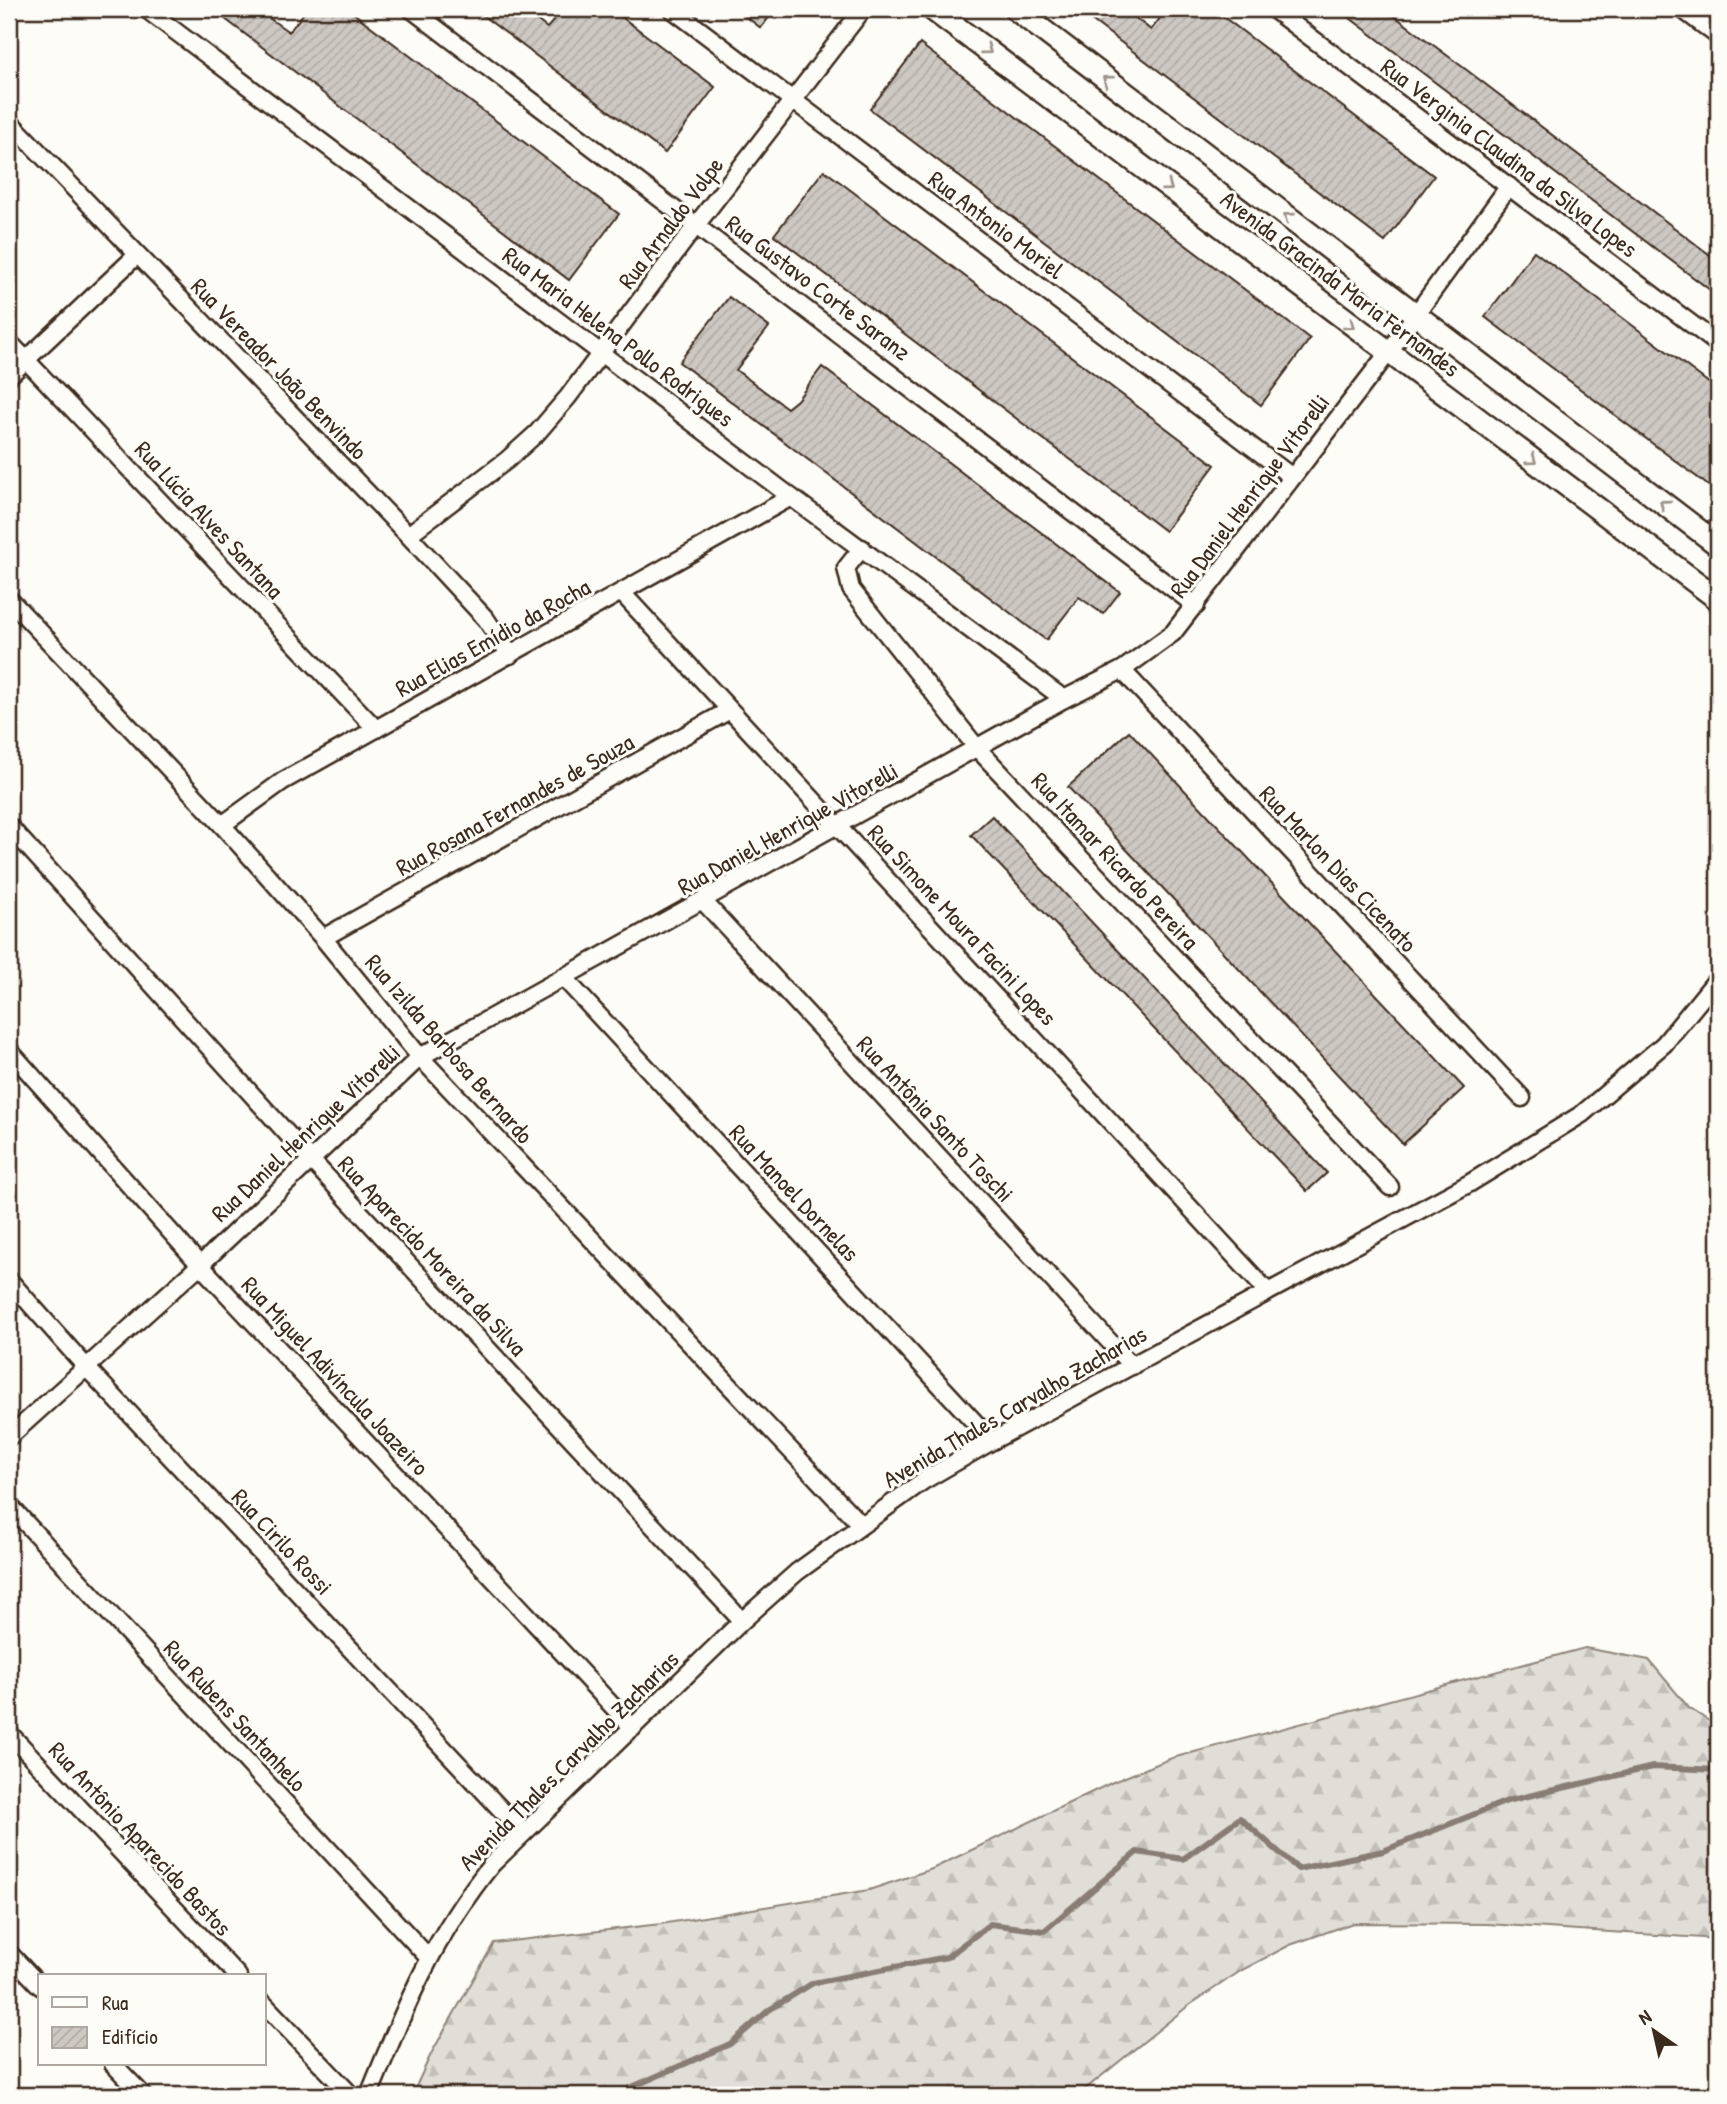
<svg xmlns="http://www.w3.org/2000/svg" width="1727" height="2104" viewBox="0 0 1727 2104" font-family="'Patrick Hand',sans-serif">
	<defs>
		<pattern id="forest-firs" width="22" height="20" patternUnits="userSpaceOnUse" patternTransform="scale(1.75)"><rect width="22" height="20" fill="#e1ded7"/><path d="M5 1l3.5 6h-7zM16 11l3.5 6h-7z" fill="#c2bfb8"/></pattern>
		<pattern id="building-hatch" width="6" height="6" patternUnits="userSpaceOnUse" patternTransform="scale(1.75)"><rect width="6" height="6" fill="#cdc8c2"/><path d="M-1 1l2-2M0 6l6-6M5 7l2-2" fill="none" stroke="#b1aca6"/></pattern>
	</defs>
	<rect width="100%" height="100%" fill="#fdfcf7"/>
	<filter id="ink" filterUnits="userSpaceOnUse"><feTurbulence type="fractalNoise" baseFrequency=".0143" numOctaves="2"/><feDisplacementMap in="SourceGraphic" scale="14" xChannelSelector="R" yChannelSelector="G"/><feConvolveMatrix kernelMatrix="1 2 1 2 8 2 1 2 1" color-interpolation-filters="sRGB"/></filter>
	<g filter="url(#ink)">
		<!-- forest -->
		<polygon fill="url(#forest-firs)" stroke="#8e847a" stroke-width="2" points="1585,1648 1649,1660 1689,1708 1718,1727 1718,1939 1487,1924 1353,1923 1290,1945 1242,1970 1188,2006 1084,2090 1067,2095 412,2095 431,2054 494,1943 661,1924 869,1890 932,1869 1113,1782 1172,1758"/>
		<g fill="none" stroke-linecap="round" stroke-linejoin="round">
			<!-- stream -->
			<polyline stroke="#887d74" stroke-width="6" points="600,2095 623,2091 730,2044 769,2010 813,1983 947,1957 990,1924 1044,1931 1137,1852 1183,1859 1240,1818 1298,1869 1383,1851 1507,1801 1653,1767 1718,1770"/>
		</g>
		<!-- building -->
		<g fill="url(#building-hatch)" stroke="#3b2a1e" stroke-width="2">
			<polygon points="212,9 256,9 289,32 307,9 348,9 619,214 569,280"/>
			<polygon points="474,9 522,9 547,28 564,9 611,9 715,87 665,153"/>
			<polygon points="736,9 775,9 761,28"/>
			<polygon points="1077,9 1124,9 1151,30 1167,9 1213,9 1434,176 1385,242"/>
			<polygon points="1338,9 1385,9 1468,71 1718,261 1718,296"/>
			<polygon points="920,44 1310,339 1261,405 870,109"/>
			<polygon points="824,170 1215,465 1165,531 774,235"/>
			<polygon points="1534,251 1718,390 1718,493 1485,317"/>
			<polygon points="729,297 769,327 736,370 787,408 797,400 822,367 1120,592 1103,614 1079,597 1046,640 679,362"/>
			<polygon points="1129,731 1464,1088 1403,1144 1068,787"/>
			<polygon points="992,816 1327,1173 1307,1191 971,835"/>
		</g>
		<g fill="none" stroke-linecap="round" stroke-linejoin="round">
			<defs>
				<g id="street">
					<polyline points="146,9 791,497 1064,699"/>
					<polyline points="411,9 1196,606"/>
					<polyline points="672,9 1292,477"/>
					<polyline points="1273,9 1718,344"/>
					<polyline points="1682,9 1718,36"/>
					<polyline points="9,121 408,535 486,619 510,655"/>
					<polyline points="9,342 376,729"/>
					<polyline points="9,376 137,255"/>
					<polyline points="408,535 507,460 537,433 568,397 697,224 863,9"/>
					<polyline points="862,548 846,568 851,589 977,748 1390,1187"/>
					<polyline points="622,593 1267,1291"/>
					<polyline points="9,599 222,825 323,938 420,1057 860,1524"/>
					<polyline points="1122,670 1522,1098"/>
					<polyline points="222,825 283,781 791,497"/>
					<polyline points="9,826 311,1160 742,1621"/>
					<polyline points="704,902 1132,1366"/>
					<polyline points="323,938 728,711"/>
					<polyline points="563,977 992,1441"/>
					<polyline points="9,1050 200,1265 633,1728"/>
					<polyline points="9,1280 86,1367 523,1833"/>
					<polyline points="9,1437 200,1265 420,1057 1064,699 1122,670 1173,633 1388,353 1509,186"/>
					<polyline points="9,1505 428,1957"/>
					<polyline points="9,1733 238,1976"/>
					<polyline points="9,1953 40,1986"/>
					<polyline points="264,2004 351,2095"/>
					<polyline points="113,2064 143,2095"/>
					<path d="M369,2095C404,2009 433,1937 492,1864L742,1621L797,1572L923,1481L992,1441L1470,1183L1582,1114L1664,1044L1718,978"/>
				</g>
				<g id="secondary">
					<polyline points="932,9 1718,599"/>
					<polyline points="1015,9 1718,545"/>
				</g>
			</defs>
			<!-- street casing -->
			<use href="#street" stroke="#3b2a1e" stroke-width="21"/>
			<!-- secondary casing -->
			<use href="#secondary" stroke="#3b2a1e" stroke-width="26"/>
			<!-- street -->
			<use href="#street" stroke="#fdfcf7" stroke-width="16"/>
			<!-- secondary -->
			<use href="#secondary" stroke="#fdfcf7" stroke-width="21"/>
		</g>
		<!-- one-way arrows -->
		<defs><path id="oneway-chevron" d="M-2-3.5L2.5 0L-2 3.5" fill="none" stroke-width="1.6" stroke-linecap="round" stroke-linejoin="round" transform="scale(1.75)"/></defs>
		<g stroke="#9c938a">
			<use href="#oneway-chevron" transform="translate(987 50) rotate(37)"/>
			<use href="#oneway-chevron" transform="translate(1107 80) rotate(-143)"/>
			<use href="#oneway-chevron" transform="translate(1168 187) rotate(37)"/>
			<use href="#oneway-chevron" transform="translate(1288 217) rotate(-143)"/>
			<use href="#oneway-chevron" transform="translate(1350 325) rotate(37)"/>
			<use href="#oneway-chevron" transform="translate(1532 460) rotate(37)"/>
			<use href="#oneway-chevron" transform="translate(1664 504) rotate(-143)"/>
		</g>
	</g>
	<g text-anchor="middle" stroke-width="6" stroke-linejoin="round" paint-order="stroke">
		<!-- street labels -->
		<g font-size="24" fill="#3b2a1e" stroke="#fdfcf7">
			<text transform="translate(1509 158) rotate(37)" y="8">Rua Verginia Claudina da Silva Lopes</text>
			<text transform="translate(671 223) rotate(-53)" y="8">Rua Arnaldo Volpe</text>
			<text transform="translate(996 225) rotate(37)" y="8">Rua Antonio Moriel</text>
			<text transform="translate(1340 284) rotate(37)" y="8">Avenida Gracinda Maria Fernandes</text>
			<text transform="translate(818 288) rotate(37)" y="8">Rua Gustavo Corte Saranz</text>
			<text transform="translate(618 337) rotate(37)" y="8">Rua Maria Helena Pollo Rodrigues</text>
			<text transform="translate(279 369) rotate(46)" y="8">Rua Vereador João Benvindo</text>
			<text transform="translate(1250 496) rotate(-53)" y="8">Rua Daniel Henrique Vitorelli</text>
			<text transform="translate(209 520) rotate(47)" y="8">Rua Lúcia Alves Santana</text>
			<text transform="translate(493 638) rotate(-29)" y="8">Rua Elias Emídio da Rocha</text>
			<text transform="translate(515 805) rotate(-29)" y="8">Rua Rosana Fernandes de Souza</text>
			<text transform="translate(788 829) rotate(-29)" y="8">Rua Daniel Henrique Vitorelli</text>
			<text transform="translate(1115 861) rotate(47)" y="8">Rua Itamar Ricardo Pereira</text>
			<text transform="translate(1338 869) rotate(47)" y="8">Rua Marlon Dias Cicenato</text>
			<text transform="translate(962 925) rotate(47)" y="8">Rua Simone Moura Facini Lopes</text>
			<text transform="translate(449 1049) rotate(49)" y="8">Rua Izilda Barbosa Bernardo</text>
			<text transform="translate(935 1119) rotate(47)" y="8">Rua Antônia Santo Toschi</text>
			<text transform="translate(306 1133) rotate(-43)" y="8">Rua Daniel Henrique Vitorelli</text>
			<text transform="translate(794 1193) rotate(47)" y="8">Rua Manoel Dornelas</text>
			<text transform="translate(432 1256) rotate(47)" y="8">Rua Aparecido Moreira da Silva</text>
			<text transform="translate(335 1376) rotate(47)" y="8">Rua Miguel Adivíncula Joazeiro</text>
			<text transform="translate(1015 1407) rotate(-30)" y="8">Avenida Thales Carvalho Zacharias</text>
			<text transform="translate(282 1542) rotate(47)" y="8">Rua Cirilo Rossi</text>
			<text transform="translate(235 1716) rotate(47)" y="8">Rua Rubens Santanhelo</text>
			<text transform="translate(569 1761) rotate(-45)" y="8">Avenida Thales Carvalho Zacharias</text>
			<text transform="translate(140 1839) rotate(47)" y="8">Rua Antônio Aparecido Bastos</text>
		</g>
	</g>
	<!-- margin -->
	<rect width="1727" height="2104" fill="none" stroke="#fdfcf7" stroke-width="35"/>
	<rect x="18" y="18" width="1692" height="2069" fill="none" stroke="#3b2a1e" stroke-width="2.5" filter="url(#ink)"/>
	<!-- legend -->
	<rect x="38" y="1974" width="228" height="91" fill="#fdfcf7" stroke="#afa8a0" stroke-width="2"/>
	<rect x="52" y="1997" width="35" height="10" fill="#fdfcf7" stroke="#afa8a0" stroke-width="2"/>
	<text x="102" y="2010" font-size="21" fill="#3b2a1e">Rua</text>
	<rect x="52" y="2027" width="35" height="21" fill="url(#building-hatch)" stroke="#afa8a0" stroke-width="2"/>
	<text x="102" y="2044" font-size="21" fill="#3b2a1e">Edifício</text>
	<!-- north arrow -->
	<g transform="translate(1654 2031) rotate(326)" stroke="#fdfcf7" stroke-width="5" paint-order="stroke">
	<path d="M0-5L12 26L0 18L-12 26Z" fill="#3b2a1e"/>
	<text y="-10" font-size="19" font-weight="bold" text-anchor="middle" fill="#3b2a1e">N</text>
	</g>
</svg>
